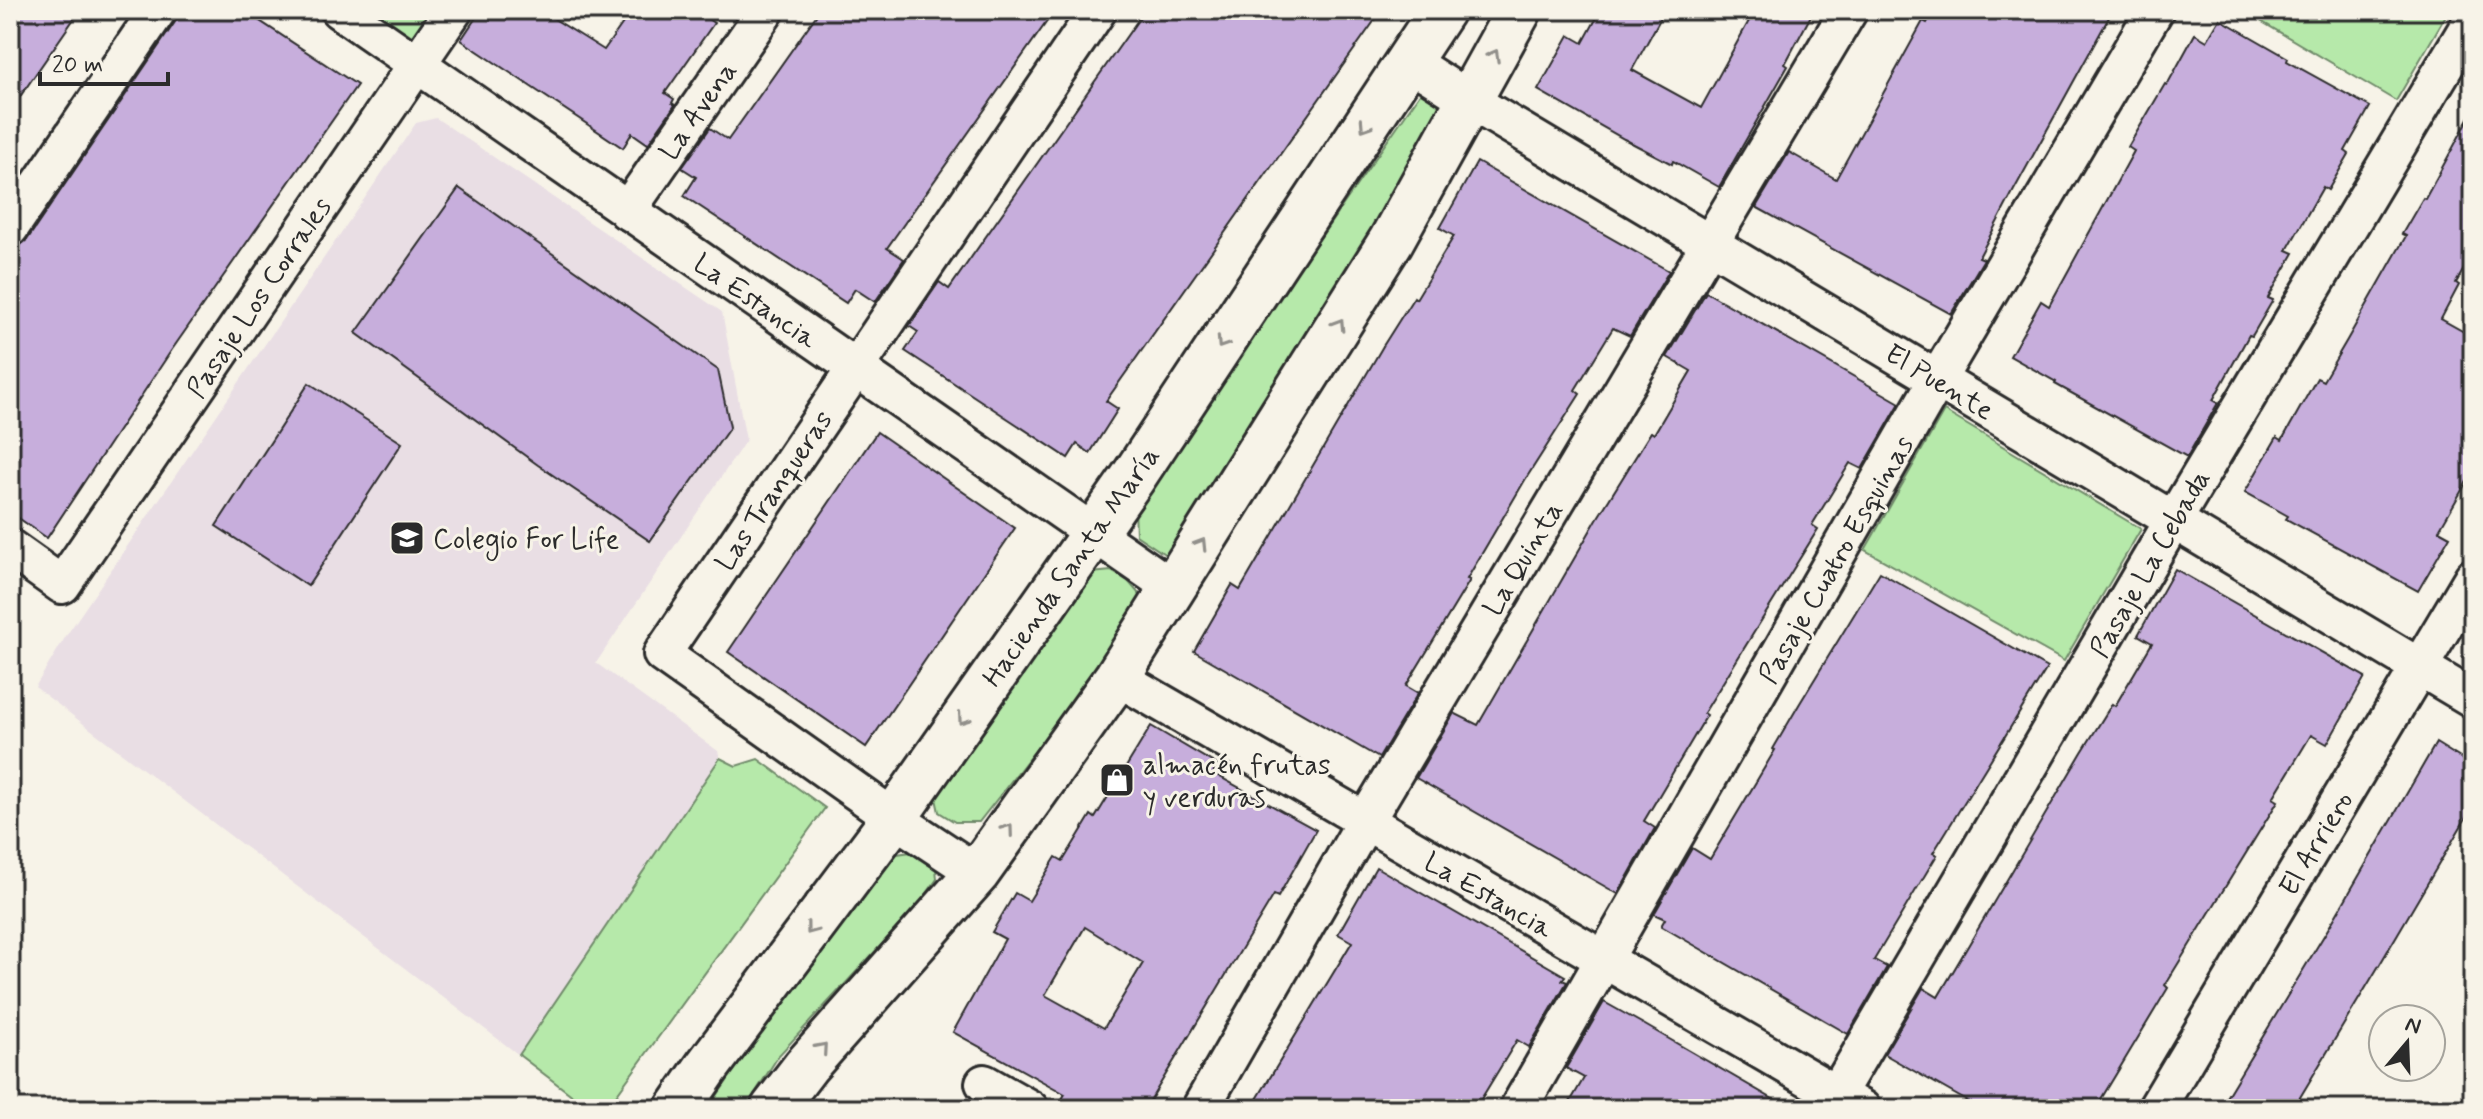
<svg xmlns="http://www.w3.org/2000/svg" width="2483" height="1119" viewBox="0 0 2483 1119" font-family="Mynerve,sans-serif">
	<rect width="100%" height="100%" fill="#f7f3e8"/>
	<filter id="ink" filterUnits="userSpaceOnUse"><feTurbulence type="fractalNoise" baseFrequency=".0125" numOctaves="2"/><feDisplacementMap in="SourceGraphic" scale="16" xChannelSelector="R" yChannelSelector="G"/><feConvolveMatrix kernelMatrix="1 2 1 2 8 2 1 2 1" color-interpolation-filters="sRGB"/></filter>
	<g filter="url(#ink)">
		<!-- built -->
		<polygon fill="#e9dee4" points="436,118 722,312 746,440 596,663 718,751 720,758 519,1055 35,687 66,636 416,123"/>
		<!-- green -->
		<g fill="#b6e9aa" stroke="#708a6a" stroke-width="2">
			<polygon points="346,10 449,10 415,59"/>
			<polygon points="2242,10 2449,10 2396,101"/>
			<polygon points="1421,92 1448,108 1184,545 1166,555 1136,535 1135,506"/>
			<polygon points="1944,411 2141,529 2064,661 1865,550"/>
			<polygon points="1111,571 1128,581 1140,595 1135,623 979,822 955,822 939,812 935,794 1092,573"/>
			<polygon points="720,758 736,766 758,759 825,808 606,1109 590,1109 519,1055"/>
			<polygon points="918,851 935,858 937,879 920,903 779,1055 745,1109 708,1109 757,1037 897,854"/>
		</g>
		<!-- building -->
		<g fill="#c7aedc" stroke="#2b2b2b" stroke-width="2" fill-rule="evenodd">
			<polygon points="10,10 80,10 10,111"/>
			<polygon points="179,10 243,10 357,85 171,351 47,538 10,512 10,258 17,247 27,240 175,22"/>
			<polygon points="481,10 540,10 604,50 632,10 694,10 714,23 665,93 674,99 672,103 675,105 648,144 632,133 623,148 461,40"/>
			<polygon points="820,10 1055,10 887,248 904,259 875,302 855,289 846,303 684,196 696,177 682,168 710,128 728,140"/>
			<polygon points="1145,10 1382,10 1106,401 1118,409 1090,453 1077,444 1068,458 905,351 918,332 909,326 939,282 949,289"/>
			<polygon points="1601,10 1665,10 1632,70 1701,108 1755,10 1814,10 1785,64 1788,66 1719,187 1673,161 1672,164 1624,139 1538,90 1569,35 1583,43"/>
			<polygon points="1934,10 2113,10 2014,190 1979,257 1984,259 1951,314 1756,207 1789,152 1836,179 1923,21 1927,23"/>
			<polygon points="2220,19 2288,58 2287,61 2370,107 2345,151 2349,154 2328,190 2323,187 2287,250 2294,253 2268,298 2273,300 2252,336 2249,335 2213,400 2218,403 2187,457 2055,384 2056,382 2010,356 2041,301 2049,306 2134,151 2128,147 2165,84 2167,85 2195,34 2207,41"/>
			<polygon points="2473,111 2473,253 2456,283 2459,285 2441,319 2473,337 2473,471 2439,530 2450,536 2418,591 2286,519 2288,516 2245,492 2277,437 2282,440 2317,378 2323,381 2347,340 2406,236 2402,234 2423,198 2425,199"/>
			<polygon points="1477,162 1669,271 1630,336 1613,328 1575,390 1580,394 1525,480 1467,579 1470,580 1406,686 1418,693 1379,758 1194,651 1232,585 1240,590 1383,346 1414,297 1416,299 1454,236 1440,228"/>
			<polygon points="459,188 718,370 730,427 650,541 538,465 356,333"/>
			<polygon points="1706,292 1900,403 1862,469 1850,463 1812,525 1818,529 1704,713 1707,715 1644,821 1655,828 1618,894 1416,778 1454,713 1478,725 1597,519 1651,432 1654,434 1691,371 1667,357"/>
			<polygon points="309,383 402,443 308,586 216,526"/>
			<polygon points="877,432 1015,528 866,747 728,652"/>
			<polygon points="2175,569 2365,677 2327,744 2311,735 2273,798 2278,801 2165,985 2168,988 2095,1109 1981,1109 1884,1054 1923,988 1938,997 2082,752 2112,704 2115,706 2152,643 2138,635"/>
			<polygon points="1880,572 2047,668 1933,853 1937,855 1874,960 1887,967 1848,1034 1661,926 1665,919 1654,914 1692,848 1710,859 1775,750 1773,749 1800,703"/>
			<path d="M1151,726L1217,765L1213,773L1316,830L1278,897L1274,895L1145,1109H1056L1065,1094L953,1032L1005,939L992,932L1015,893L1029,901L1056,857L1063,861L1091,815L1095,818ZM1085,927L1143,963L1104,1028L1045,995Z"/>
			<polygon points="2436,743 2473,766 2473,806 2380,964 2293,1109 2219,1109 2334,919"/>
			<polygon points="1376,867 1565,976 1562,980 1567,982 1529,1047 1517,1040 1475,1109 1251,1109 1352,942 1338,934"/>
			<polygon points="1604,1002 1645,1025 1790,1109 1566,1109 1584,1078 1566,1068"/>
		</g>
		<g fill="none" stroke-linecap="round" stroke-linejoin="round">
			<defs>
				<g id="street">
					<polyline points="339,10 1173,588"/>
					<polyline points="1408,61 1469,100 2473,699"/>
					<polyline points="627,211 766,10"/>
					<polyline points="10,228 158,10"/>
					<polyline points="10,548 62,585 454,10"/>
					<polyline points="1117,677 1862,1109"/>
					<polyline points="977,873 894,818 662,654 1098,10"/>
					<polyline points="984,1083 1030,1109"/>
					<polyline points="1200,1109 1365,822 1849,10"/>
					<polyline points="1518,1109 1937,380 2155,10"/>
					<polyline points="1828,1109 2173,521 2473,19"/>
					<polyline points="2156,1109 2473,577"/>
				</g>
				<g id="secondary">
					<polyline points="678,1109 707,1067 894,818 1132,479 1442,10"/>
					<polyline points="773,1109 806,1066 977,873 1117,677 1391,241 1519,10"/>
				</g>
			</defs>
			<!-- street casing -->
			<use href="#street" stroke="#2b2b2b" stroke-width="42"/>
			<!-- secondary casing -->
			<use href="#secondary" stroke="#2b2b2b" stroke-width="50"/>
			<!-- street -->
			<use href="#street" stroke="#f7f3e8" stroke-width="36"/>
			<!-- secondary -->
			<use href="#secondary" stroke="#f7f3e8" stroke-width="44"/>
		</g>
		<!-- one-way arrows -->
		<defs><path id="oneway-chevron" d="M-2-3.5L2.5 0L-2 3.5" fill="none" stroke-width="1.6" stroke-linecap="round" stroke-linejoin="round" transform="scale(2)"/></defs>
		<g stroke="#918f8a">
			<use href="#oneway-chevron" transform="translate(1494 55) rotate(-61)"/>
			<use href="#oneway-chevron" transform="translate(1365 126) rotate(123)"/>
			<use href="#oneway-chevron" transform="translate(1339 324) rotate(-58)"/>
			<use href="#oneway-chevron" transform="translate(1222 343) rotate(123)"/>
			<use href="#oneway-chevron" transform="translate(1201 544) rotate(-58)"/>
			<use href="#oneway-chevron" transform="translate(963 719) rotate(125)"/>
			<use href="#oneway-chevron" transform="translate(1008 829) rotate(-54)"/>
			<use href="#oneway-chevron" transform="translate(811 929) rotate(127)"/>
			<use href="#oneway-chevron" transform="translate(822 1048) rotate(-49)"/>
		</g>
	</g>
	<!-- icons -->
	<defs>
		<symbol id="school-square" viewBox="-11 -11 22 22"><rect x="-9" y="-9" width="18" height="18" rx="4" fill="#2b2b2b" stroke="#f7f3e8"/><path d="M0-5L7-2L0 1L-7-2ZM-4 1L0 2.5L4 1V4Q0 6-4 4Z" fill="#fff"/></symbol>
		<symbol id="shop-square" viewBox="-11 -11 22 22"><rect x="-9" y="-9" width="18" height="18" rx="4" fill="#2b2b2b" stroke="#f7f3e8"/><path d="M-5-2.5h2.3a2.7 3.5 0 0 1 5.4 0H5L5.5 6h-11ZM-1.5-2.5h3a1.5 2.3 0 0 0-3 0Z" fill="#fff"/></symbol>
	</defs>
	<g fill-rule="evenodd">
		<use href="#school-square" x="387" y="518" width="40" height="40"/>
		<use href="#shop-square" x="1097" y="760" width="40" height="40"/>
	</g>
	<g text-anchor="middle" stroke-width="6" stroke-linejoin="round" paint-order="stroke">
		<!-- street labels -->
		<g font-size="28" fill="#2b2b2b" stroke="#f7f3e8">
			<text transform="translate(697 110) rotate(-55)" y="10">La Avena</text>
			<text transform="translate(258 297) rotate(-56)" y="10">Pasaje Los Corrales</text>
			<text transform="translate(756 300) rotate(35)" y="10">La Estancia</text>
			<text transform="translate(1940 381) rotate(31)" y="10">El Puente</text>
			<text transform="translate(773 490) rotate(-56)" y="10">Las Tranqueras</text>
			<text transform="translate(1522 558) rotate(-59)" y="10">La Quinta</text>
			<text transform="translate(1835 559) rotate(-60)" y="10">Pasaje Cuatro Esquinas</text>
			<text transform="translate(2149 563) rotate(-60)" y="10">Pasaje La Cebada</text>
			<text transform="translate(1070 566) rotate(-55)" y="10">Hacienda Santa María</text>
			<text transform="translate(2315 843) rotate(-59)" y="10">El Arriero</text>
			<text transform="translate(1489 894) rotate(30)" y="10">La Estancia</text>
		</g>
		<!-- poi labels -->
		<g font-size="28" fill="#2b2b2b" stroke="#f7f3e8" text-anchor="start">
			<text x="433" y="548">Colegio For Life</text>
			<text x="1143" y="774">almacén frutas<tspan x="1143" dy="32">y verduras</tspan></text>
		</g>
	</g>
	<!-- margin -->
	<rect width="2483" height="1119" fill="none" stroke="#f7f3e8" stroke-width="40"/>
	<rect x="20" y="20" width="2443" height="1079" fill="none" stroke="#2b2b2b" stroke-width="3" filter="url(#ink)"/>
	<!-- north arrow -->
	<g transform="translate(2407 1043) rotate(19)"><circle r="38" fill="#f7f3e8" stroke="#a5a39c" stroke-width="2"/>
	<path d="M0-6L14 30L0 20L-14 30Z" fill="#2b2b2b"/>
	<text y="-12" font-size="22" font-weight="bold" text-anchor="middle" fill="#2b2b2b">N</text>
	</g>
	<!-- scale -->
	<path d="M40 72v12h128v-12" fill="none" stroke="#2b2b2b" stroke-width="4"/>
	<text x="52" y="72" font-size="24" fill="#2b2b2b" stroke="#f7f3e8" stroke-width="6" paint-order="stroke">20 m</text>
</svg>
